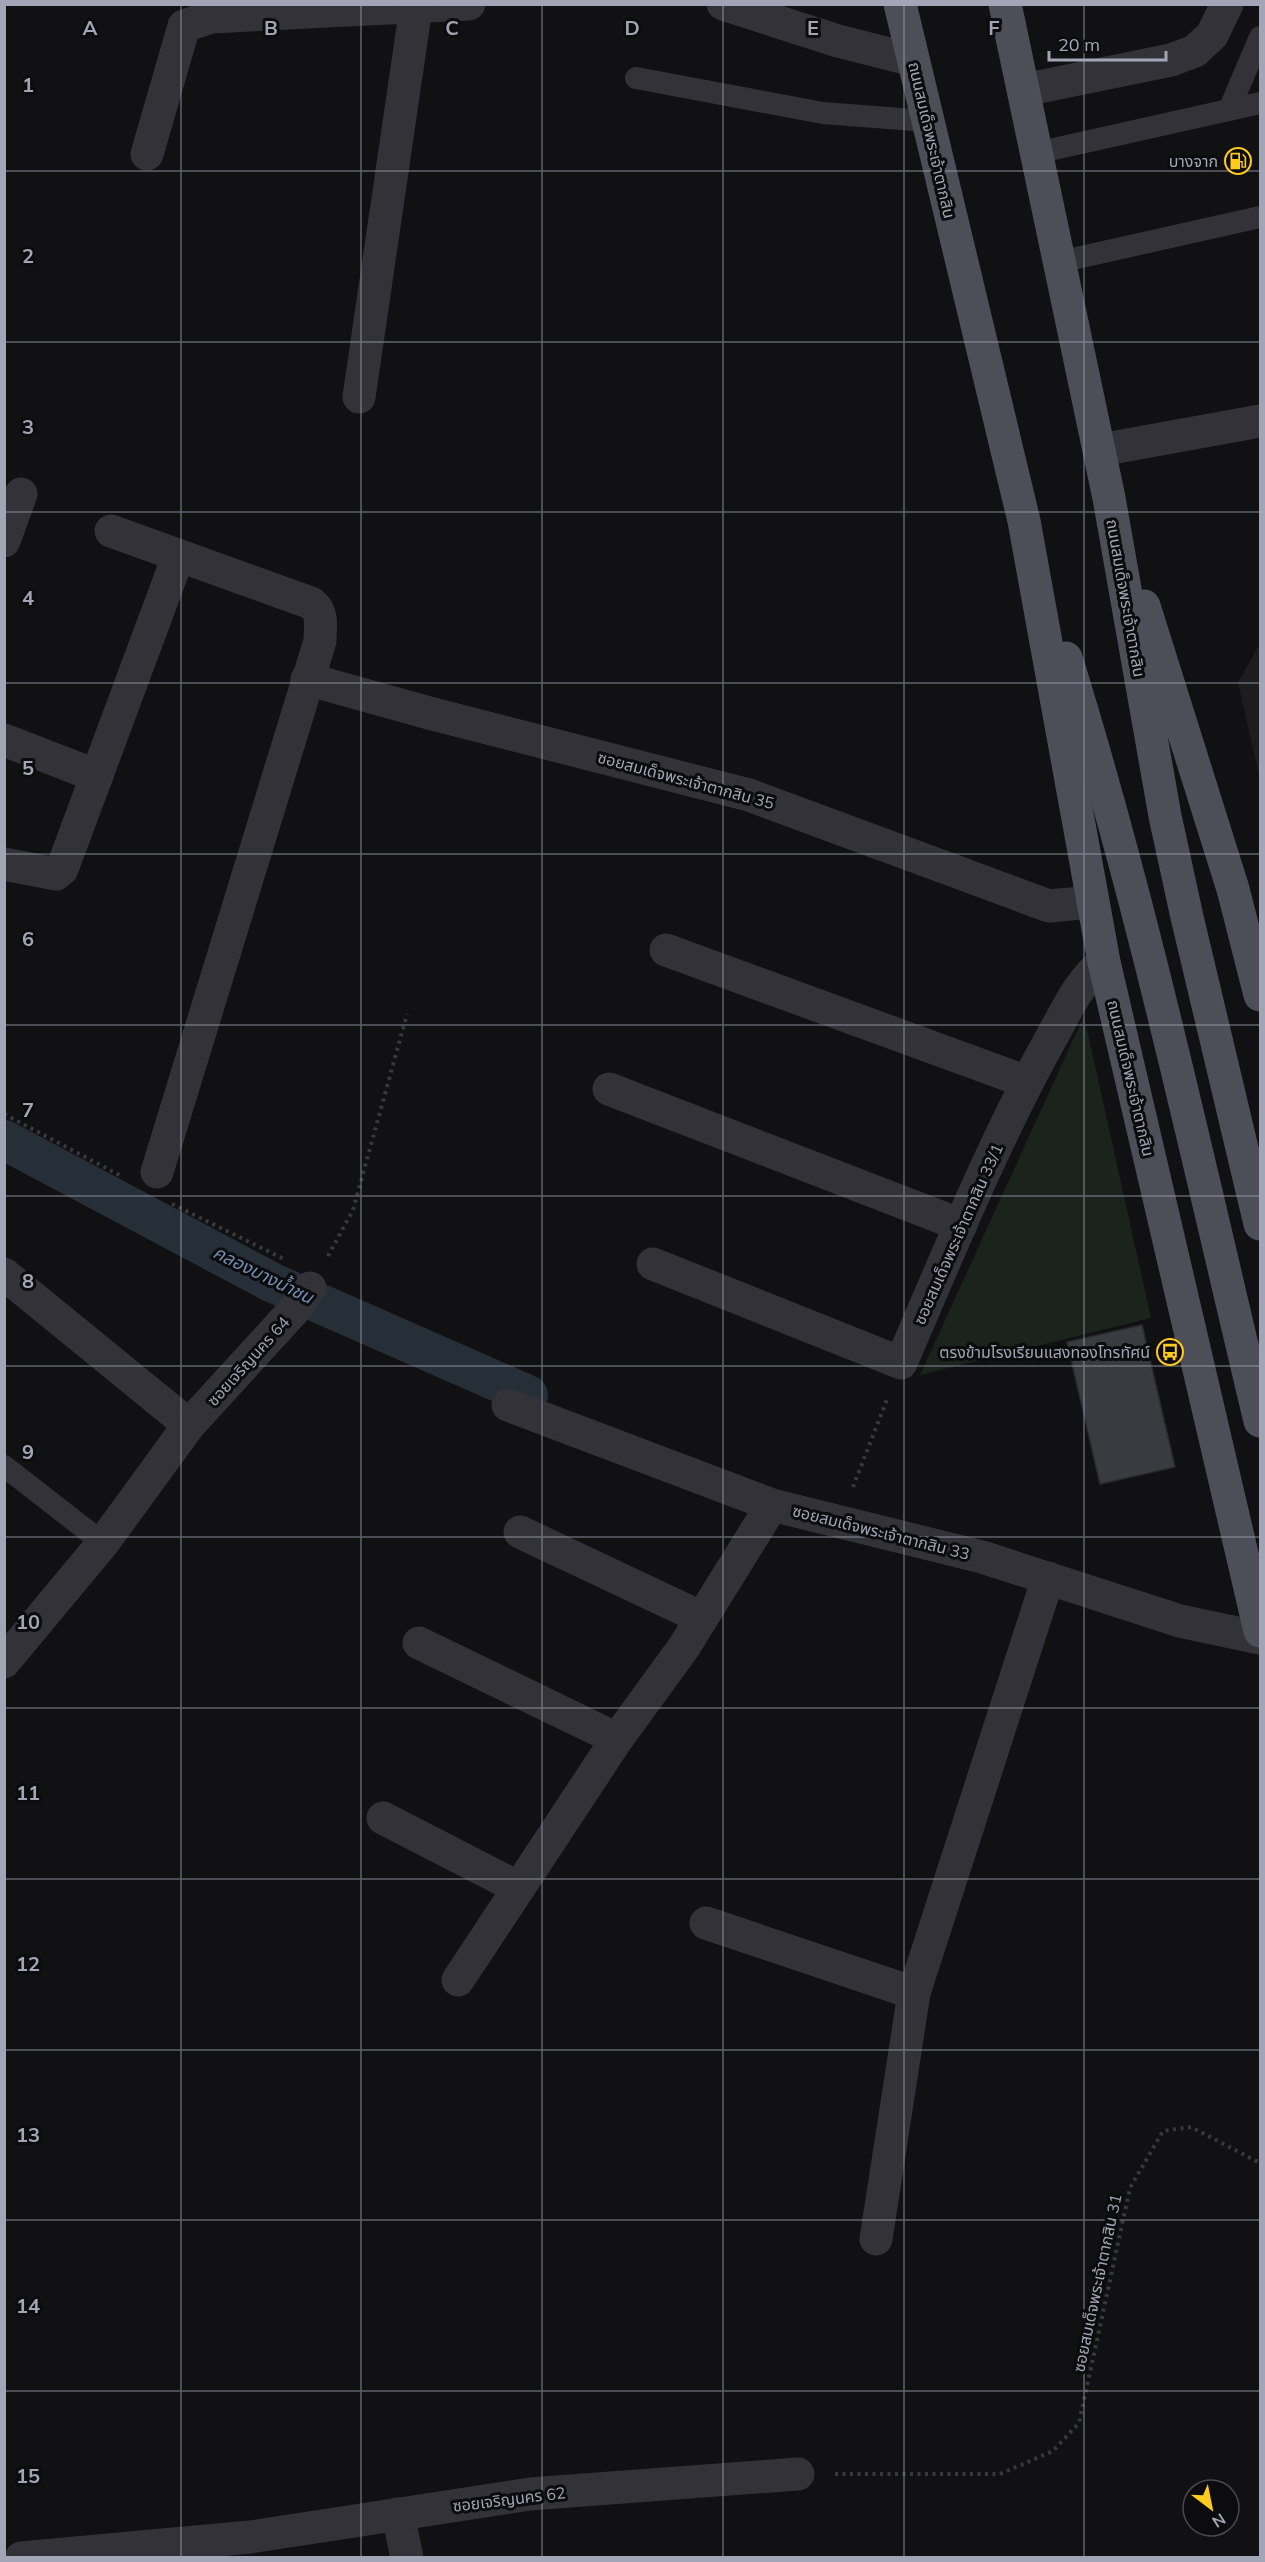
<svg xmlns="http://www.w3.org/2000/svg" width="1265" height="2562" viewBox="0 0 1265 2562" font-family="Mulish,'Noto Sans Thai',sans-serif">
	<rect width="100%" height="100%" fill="#111113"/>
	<!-- built -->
	<polygon fill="#1d1d20" points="1260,643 1260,779 1238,683"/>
	<!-- green -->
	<polygon fill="#1b231d" points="1084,1016 1151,1318 920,1375"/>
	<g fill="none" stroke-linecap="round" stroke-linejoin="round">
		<!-- canal -->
		<polyline stroke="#262e37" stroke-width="40" points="4,1140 273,1283 528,1395"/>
	</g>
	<!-- building -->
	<polygon fill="#3a3b41" stroke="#2b2b2f" stroke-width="1.5" points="1142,1325 1175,1467 1100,1484 1067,1342"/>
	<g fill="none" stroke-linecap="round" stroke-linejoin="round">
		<!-- path -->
		<g stroke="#37393f" stroke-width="4" stroke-dasharray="3 4.5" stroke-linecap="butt">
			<polyline points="4,1114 121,1176"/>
			<polyline points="172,1204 286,1260"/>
			<polyline points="328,1256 353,1210 407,1014"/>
			<polyline points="853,1487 888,1397"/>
			<polyline points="835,2474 1000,2474 1053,2451 1079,2423 1130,2188 1163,2131 1191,2127 1260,2163"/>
		</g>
		<!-- service -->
		<g stroke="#323238" stroke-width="22">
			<polyline points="636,78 823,113 927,121"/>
			<polyline points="1229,110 1260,37"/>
			<polyline points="1036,153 1260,103"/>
			<polyline points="1059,262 1260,217"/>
			<polyline points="4,1466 103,1543"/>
		</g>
		<!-- minor -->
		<g stroke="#323238" stroke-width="33">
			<polyline points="723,4 838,41 913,60"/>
			<polyline points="1024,90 1171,60 1195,51 1212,35 1227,4"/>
			<polyline points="147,154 184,26 211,17 469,4"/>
			<polyline points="359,397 416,7"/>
			<polyline points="1100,450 1260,421"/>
			<path d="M111,531L311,603C324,612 320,627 320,641L157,1172"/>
			<polyline points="4,541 21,494"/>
			<polyline points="307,679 429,713 749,795 1049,906 1092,902"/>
			<polyline points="4,740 97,776"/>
			<polyline points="4,864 56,874 62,869 178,557"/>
			<polyline points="666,950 1027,1082"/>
			<polyline points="609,1089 961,1225"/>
			<path d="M653,1264L901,1363C948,1254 993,1143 1050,1040C1066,1012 1078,982 1104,962"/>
			<polyline points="4,1274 189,1425"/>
			<polyline points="508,1405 772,1505 982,1557 1180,1621 1260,1638"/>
			<polyline points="520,1532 700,1617"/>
			<polyline points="419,1643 617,1739"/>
			<polyline points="4,1662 103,1543 189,1425 295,1309 310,1288"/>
			<polyline points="383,1818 519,1888"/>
			<polyline points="706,1923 914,1993"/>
			<polyline points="458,1980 617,1739 684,1647 772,1505"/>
			<polyline points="876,2239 914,1993 1048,1578"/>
			<polyline points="398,2514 407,2558"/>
			<polyline points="21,2558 250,2537 530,2494 798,2474"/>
		</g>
		<!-- primary -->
		<g stroke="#4d4e57" stroke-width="33">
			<polyline points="900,4 1024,521 1104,962 1260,1631"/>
			<polyline points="1005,4 1109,498 1165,816 1187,917 1260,1224"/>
			<polyline points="1144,606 1233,889 1260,995"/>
			<path d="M1066,658C1144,909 1199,1166 1260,1421"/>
		</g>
	</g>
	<!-- grid -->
	<path fill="none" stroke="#a1a5b5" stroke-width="1.5" stroke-opacity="0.55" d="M181,4V2558M361,4V2558M542,4V2558M723,4V2558M904,4V2558M1084,4V2558M4,171H1260M4,342H1260M4,512H1260M4,683H1260M4,854H1260M4,1025H1260M4,1196H1260M4,1366H1260M4,1537H1260M4,1708H1260M4,1879H1260M4,2050H1260M4,2220H1260M4,2391H1260"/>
	<!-- icons -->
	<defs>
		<symbol id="fuel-ring" viewBox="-11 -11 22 22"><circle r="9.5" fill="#0c0c0e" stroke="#ffcc1c" stroke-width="1.5"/><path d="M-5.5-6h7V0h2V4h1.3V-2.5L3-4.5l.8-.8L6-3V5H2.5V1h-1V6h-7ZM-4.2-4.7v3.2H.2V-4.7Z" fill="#ffcc1c"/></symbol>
		<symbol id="bus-ring" viewBox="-11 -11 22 22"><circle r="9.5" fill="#0c0c0e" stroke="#ffcc1c" stroke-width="1.5"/><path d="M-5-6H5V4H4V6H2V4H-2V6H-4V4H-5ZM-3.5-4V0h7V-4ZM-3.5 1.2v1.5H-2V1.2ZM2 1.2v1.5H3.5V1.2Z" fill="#ffcc1c"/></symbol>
	</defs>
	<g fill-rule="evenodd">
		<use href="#fuel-ring" x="1223" y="146" width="30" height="30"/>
		<use href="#bus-ring" x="1155" y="1337" width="30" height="30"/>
	</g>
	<g text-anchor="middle" stroke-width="6" stroke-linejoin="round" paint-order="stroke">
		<!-- street labels -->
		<g font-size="16" fill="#a1a5b5" stroke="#0c0c0e">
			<text transform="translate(932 140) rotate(77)" y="6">ถนนสมเด็จพระเจ้าตากสิน</text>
			<text transform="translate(1126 598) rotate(80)" y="6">ถนนสมเด็จพระเจ้าตากสิน</text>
			<text transform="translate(686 780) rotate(15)" y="6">ซอยสมเด็จพระเจ้าตากสิน 35</text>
			<text transform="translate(1131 1078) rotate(77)" y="6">ถนนสมเด็จพระเจ้าตากสิน</text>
			<text transform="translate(958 1234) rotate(-66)" y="6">ซอยสมเด็จพระเจ้าตากสิน 33/1</text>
			<text transform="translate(248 1361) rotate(-48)" y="6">ซอยเจริญนคร 64</text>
			<text transform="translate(881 1532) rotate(14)" y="6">ซอยสมเด็จพระเจ้าตากสิน 33</text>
			<text transform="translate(1097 2283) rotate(-78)" y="6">ซอยสมเด็จพระเจ้าตากสิน 31</text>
			<text transform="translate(509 2499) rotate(-7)" y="6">ซอยเจริญนคร 62</text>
		</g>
		<!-- poi labels -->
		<g font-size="16" fill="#a1a5b5" stroke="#0c0c0e" text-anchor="end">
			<text x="1218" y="167">บางจาก</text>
			<text x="1150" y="1358">ตรงข้ามโรงเรียนแสงทองโทรทัศน์</text>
		</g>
		<!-- water labels -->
		<g font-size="18" font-style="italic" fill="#748fb3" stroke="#0c0c0e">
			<text transform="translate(263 1275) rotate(26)" y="6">คลองบางน้ำชน</text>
		</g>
	</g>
	<g font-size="20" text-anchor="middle" font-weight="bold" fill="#a1a5b5" stroke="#0c0c0e" stroke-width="6" stroke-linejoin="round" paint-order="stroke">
		<text x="90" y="35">A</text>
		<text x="271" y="35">B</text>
		<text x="452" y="35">C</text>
		<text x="632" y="35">D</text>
		<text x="813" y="35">E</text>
		<text x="994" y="35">F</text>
		<text x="28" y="92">1</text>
		<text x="28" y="263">2</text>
		<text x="28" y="434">3</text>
		<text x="28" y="605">4</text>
		<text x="28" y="775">5</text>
		<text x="28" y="946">6</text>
		<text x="28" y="1117">7</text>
		<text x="28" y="1288">8</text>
		<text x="28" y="1459">9</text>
		<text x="28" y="1629">10</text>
		<text x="28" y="1800">11</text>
		<text x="28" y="1971">12</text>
		<text x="28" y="2142">13</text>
		<text x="28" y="2313">14</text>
		<text x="28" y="2483">15</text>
	</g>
	<!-- border -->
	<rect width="1265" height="2562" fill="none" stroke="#a1a5b5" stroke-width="12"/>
	<!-- north arrow -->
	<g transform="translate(1211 2508) rotate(148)"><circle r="28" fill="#0c0c0e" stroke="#484951" stroke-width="1.5"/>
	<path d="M0-4.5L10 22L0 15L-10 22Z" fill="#ffcc1c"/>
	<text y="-9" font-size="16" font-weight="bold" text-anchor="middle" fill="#a1a5b5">N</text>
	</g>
	<!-- scale -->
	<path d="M1049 51v9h117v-9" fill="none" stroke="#a1a5b5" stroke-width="3"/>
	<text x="1058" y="51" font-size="18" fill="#a1a5b5" stroke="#0c0c0e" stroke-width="4.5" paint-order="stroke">20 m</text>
</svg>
